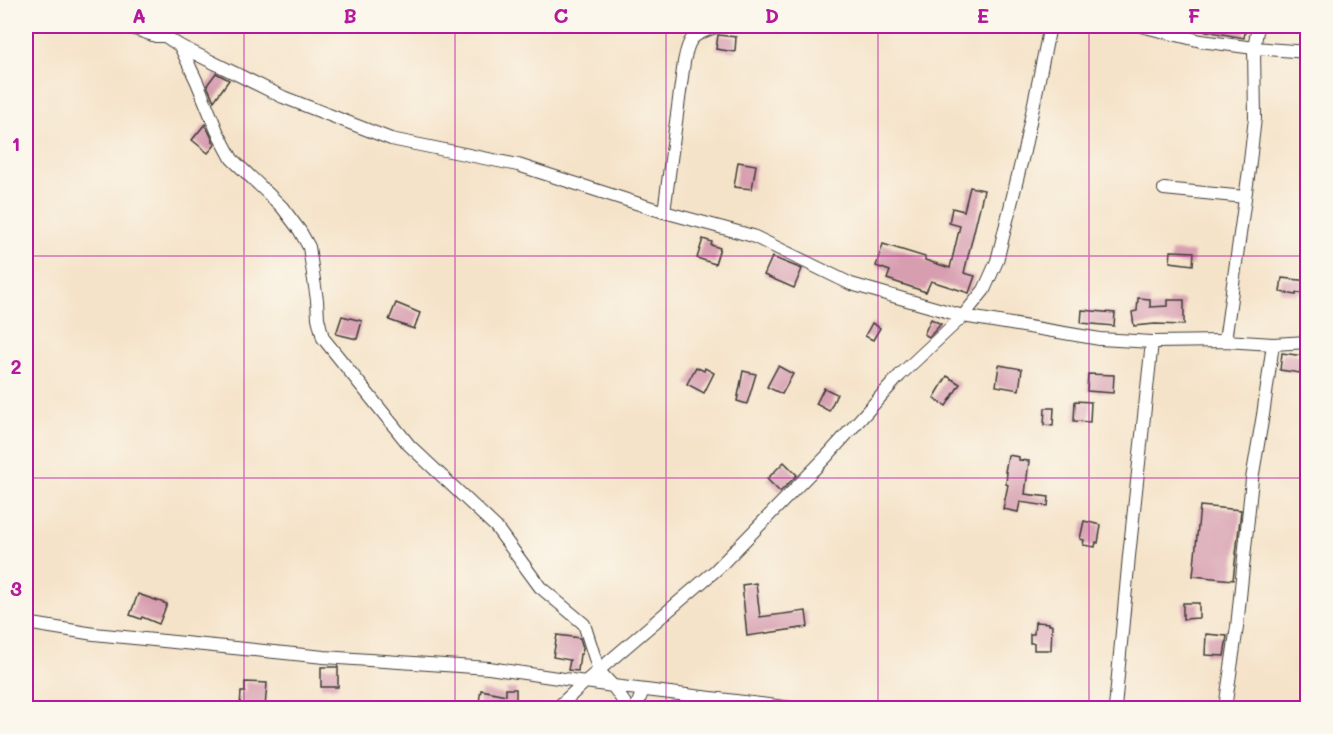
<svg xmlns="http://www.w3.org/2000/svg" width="1333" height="734" viewBox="0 0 1333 734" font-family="Mali,sans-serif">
	<rect width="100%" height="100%" fill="#fbf7ec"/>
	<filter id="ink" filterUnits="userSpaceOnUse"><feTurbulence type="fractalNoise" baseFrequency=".0167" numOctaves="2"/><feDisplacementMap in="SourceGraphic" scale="12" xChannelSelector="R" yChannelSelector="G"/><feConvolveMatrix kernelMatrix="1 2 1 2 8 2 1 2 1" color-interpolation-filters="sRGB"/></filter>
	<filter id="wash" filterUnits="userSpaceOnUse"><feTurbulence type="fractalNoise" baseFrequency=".008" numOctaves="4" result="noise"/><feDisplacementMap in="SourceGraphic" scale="24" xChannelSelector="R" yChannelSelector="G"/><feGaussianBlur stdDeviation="1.35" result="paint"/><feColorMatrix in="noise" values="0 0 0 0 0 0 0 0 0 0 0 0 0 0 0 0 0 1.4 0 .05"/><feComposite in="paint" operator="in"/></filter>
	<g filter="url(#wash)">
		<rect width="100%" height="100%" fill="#f5e3c9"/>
		<g id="blocks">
			<!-- building -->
			<g fill="#d79eb0">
				<polygon points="1201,26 1246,26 1244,38 1200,30"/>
				<polygon points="718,35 736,37 735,52 716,49"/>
				<polygon points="216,73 229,80 214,101 207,85"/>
				<polygon points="205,124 215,145 208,153 192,140"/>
				<polygon points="738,162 756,165 752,189 734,187"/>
				<polygon points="970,187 984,190 964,273 975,276 969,293 931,281 926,292 887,279 890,271 876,266 883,244 925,257 925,260 950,268 960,226 949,223 952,208 964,211"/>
				<polygon points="703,239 712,242 711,245 720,248 715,264 697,258"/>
				<polygon points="1171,251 1194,252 1193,265 1170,262"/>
				<polygon points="772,257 802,269 794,288 764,275"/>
				<polygon points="1282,278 1308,281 1308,294 1296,293 1296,295 1280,292"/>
				<polygon points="1138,298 1150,299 1150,307 1168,306 1168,300 1184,300 1184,325 1155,324 1134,326 1132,312 1137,311"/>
				<polygon points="396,303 420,313 414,329 389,320"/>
				<polygon points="1082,310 1115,313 1114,326 1081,323"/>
				<polygon points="342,316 362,321 357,339 336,334"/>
				<polygon points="931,319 941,324 929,337 924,334"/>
				<polygon points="872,323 880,328 873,340 865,336"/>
				<polygon points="1282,353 1303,356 1300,373 1280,370"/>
				<polygon points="999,365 1022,369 1019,390 996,386"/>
				<polygon points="778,366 793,374 782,394 767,387"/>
				<polygon points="696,367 704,371 705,368 714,373 704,393 687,384"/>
				<polygon points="743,371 756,374 747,404 737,401"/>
				<polygon points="1088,374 1114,375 1113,393 1087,391"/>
				<polygon points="947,376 960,384 946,406 934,398"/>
				<polygon points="824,388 837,394 829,411 816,404"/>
				<polygon points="1075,401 1091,402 1090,422 1074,421"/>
				<polygon points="1045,408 1054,408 1053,426 1044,425"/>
				<polygon points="1008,455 1019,457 1019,460 1029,461 1025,494 1049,497 1048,506 1020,502 1018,512 1003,509 1008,485 1006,484 1007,472 1005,472"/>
				<polygon points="784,462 797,475 780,492 767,479"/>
				<polygon points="1200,506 1241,510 1233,580 1193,576"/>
				<polygon points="1084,521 1101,525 1098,543 1096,542 1095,547 1083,545 1084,540 1080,539"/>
				<polygon points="756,583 760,617 806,611 808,627 747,636 742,585"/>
				<polygon points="138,594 167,604 159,624 142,617 141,619 130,615"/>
				<polygon points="1183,603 1199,603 1199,618 1183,619"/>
				<polygon points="1035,622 1049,623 1049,625 1052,625 1051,650 1034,650 1034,643 1030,643 1030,634 1034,634"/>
				<polygon points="1206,634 1227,636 1224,656 1205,655"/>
				<polygon points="557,635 580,638 583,648 582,654 580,654 578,671 568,670 570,660 553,657"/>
				<rect x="321" y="667" width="17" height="20"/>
				<polygon points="245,682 267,683 265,708 240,706 241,692 245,692"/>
				<polygon points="506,689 516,689 516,708 478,708 481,690 506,695"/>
			</g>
		</g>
	</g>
	<g filter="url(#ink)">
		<use href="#blocks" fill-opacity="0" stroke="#3d3a36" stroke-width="1.5"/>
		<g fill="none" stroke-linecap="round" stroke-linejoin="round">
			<defs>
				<g id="minor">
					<polyline points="126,26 156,36 165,36 180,46 283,97 391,139 518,165 664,212 753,236 851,284 963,316 1100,339 1152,342 1225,341 1273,344 1308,342"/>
					<polyline points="1141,26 1201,41 1254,48 1308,52"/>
					<polyline points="180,46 197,82 217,131 232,159 282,207 300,231 309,247 317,300 318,318 323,338 409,445 496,527 540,587 584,624 599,671 613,686 628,708"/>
					<polyline points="1164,189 1245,197"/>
					<path d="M664,212L684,62C689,35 693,35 718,26"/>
					<polyline points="1225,341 1249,170 1255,118 1254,48 1258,26"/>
					<polyline points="26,623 94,634 324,657 489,668 613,686 793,708"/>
					<polyline points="557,708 585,682 716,570 827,456 900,375 963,316 984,290 997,261 1024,151 1050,26"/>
					<polyline points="636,708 643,690"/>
					<polyline points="1115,708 1129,556 1152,342"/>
					<polyline points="1225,708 1237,627 1252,479 1263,415 1273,344"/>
				</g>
			</defs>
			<!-- minor casing -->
			<use href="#minor" stroke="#3d3a36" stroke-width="14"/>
			<!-- minor -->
			<use href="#minor" stroke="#fff" stroke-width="12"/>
		</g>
	</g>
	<!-- grid -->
	<path fill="none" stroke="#b5179e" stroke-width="1.5" stroke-opacity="0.55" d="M244,26V708M455,26V708M666,26V708M878,26V708M1089,26V708M26,256H1308M26,478H1308"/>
	<!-- margin -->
	<rect width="1333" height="734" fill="none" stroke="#fbf7ec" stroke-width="66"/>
	<rect x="33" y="33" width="1267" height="668" fill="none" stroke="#b5179e" stroke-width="2"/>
	<g font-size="20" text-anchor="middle" font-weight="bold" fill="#b5179e">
		<text x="139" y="23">A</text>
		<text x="350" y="23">B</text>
		<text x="561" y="23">C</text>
		<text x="772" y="23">D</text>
		<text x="983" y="23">E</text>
		<text x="1194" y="23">F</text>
		<text x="16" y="151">1</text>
		<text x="16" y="374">2</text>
		<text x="16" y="596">3</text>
	</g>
</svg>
